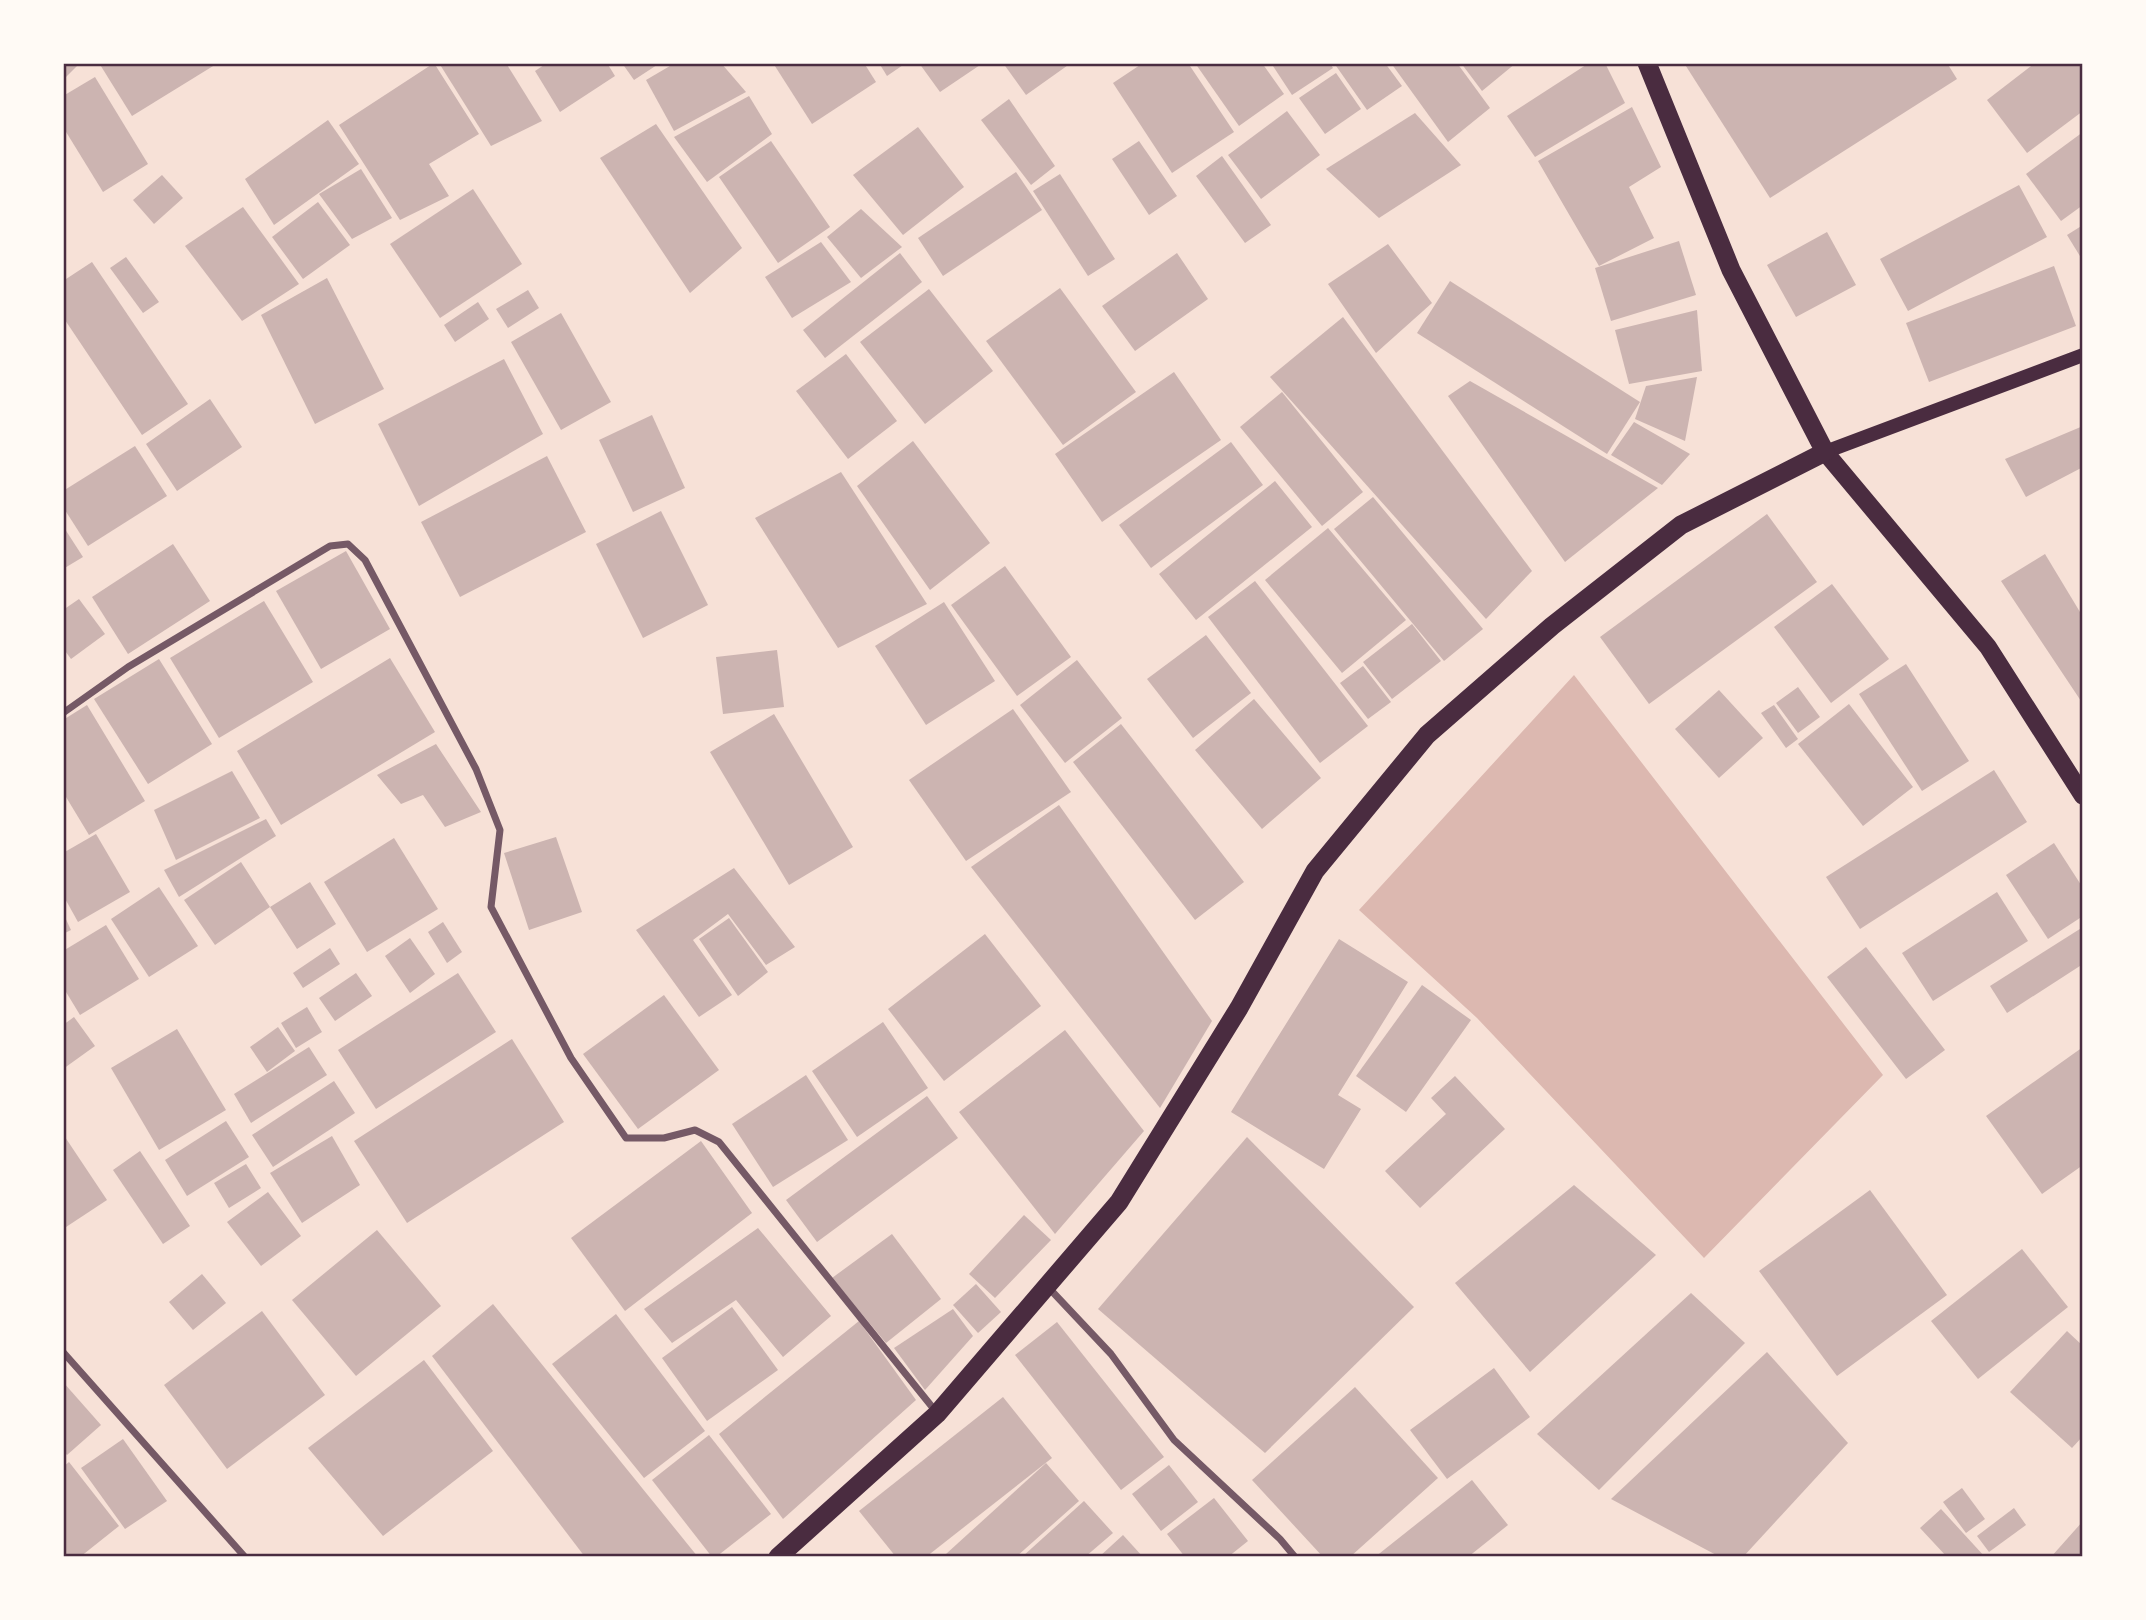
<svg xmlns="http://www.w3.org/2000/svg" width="2146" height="1620" viewBox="0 0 2146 1620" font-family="'Noto Sans',sans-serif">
	<rect width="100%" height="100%" fill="#f7e1d7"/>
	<!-- water -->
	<polygon fill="#dcb8b0" points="1574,675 1883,1075 1704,1258 1477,1018 1359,910"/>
	<!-- building -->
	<g fill="#ccb4b1">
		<polygon points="63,63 80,63 63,80"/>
		<polygon points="99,63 218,63 132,116"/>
		<polygon points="434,63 479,134 429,164 449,196 400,220 339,125"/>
		<polygon points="439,63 506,63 542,121 491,146"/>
		<polygon points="547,63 607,63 615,76 560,112 535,71"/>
		<polygon points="622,63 660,63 634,80"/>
		<polygon points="675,63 721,63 746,92 674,131 646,80"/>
		<polygon points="773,63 864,63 876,82 812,124"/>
		<polygon points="879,63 906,63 887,76"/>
		<polygon points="919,63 983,63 940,92"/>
		<polygon points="1003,63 1071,63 1026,95"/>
		<polygon points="1143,63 1188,63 1234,132 1172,173 1113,83"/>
		<polygon points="1195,63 1262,63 1284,94 1239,126"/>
		<polygon points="1271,63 1330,63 1333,68 1292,95"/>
		<polygon points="1334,63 1385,63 1402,86 1367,110"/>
		<polygon points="1391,63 1457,63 1490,108 1448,142"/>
		<polygon points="1461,63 1516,63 1482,91"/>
		<polygon points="1589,63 1605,63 1625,103 1535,157 1507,116"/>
		<polygon points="1684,63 1947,63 1957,79 1770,198"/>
		<polygon points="2035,63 2083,63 2083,111 2027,153 1987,100"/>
		<polygon points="1336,73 1361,109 1325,134 1299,98"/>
		<polygon points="95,77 148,164 103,192 63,127 63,96"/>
		<polygon points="749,96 772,134 707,182 674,137"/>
		<polygon points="1009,99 1055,166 1031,185 981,120"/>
		<polygon points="1632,107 1661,167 1629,187 1654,238 1599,266 1538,161"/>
		<polygon points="1287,111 1320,155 1261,199 1228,155"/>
		<polygon points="1415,113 1461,165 1379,218 1326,169"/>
		<polygon points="328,120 359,164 274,225 245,179"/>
		<polygon points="656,124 742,248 690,293 600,158"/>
		<polygon points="918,127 964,187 903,235 853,175"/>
		<polygon points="2083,132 2083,205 2061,221 2026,174"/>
		<polygon points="771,141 830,227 778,263 719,177"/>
		<polygon points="1139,141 1177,196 1149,215 1112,159"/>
		<polygon points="1222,156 1271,225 1245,243 1196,176"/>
		<polygon points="361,169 392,218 352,239 319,194"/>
		<polygon points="1016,172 1042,210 943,276 918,238"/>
		<polygon points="1060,174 1115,259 1088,276 1033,191"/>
		<polygon points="162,175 183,198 154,224 133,200"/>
		<polygon points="2019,185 2047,237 1908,311 1880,259"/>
		<polygon points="473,189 522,264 440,318 390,244"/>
		<polygon points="318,202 350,245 303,279 272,237"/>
		<polygon points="243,207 299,284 242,321 185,246"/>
		<polygon points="861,209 902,247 861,278 827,237"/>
		<polygon points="2083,225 2083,261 2067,235"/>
		<polygon points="1827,232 1856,285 1796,317 1767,265"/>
		<polygon points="1679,241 1696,295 1611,321 1595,268"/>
		<polygon points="821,242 851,282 792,318 765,277"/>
		<polygon points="1388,244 1432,303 1376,353 1328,284"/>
		<polygon points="900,253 922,282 825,358 803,330"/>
		<polygon points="1177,253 1208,299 1135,351 1102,306"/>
		<polygon points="126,257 159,302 143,313 110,268"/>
		<polygon points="92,262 188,404 142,435 63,317 63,281"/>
		<polygon points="2054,266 2076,326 1929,382 1906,323"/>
		<polygon points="327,278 384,389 315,424 261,315"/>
		<polygon points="1450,281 1640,402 1607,454 1417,333"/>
		<polygon points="1060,288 1136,392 1063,445 986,341"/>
		<polygon points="929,289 993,371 925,424 860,342"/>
		<polygon points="528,290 539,308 508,328 496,309"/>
		<polygon points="478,302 489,319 455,342 444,325"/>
		<polygon points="1697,310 1702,371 1629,384 1615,330"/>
		<polygon points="561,313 611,402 561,430 511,342"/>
		<polygon points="1343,317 1532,571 1486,619 1270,377"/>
		<polygon points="846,354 897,421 848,459 796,391"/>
		<polygon points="504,359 543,434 419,506 378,424"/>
		<polygon points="1174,372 1221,440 1102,522 1055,454"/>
		<polygon points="1697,377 1685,441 1635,419 1646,386"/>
		<polygon points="1470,381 1658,488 1565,562 1448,396"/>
		<polygon points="1282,392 1363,492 1322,526 1240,427"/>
		<polygon points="210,399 242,447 177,491 146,444"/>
		<polygon points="652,415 685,488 633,512 599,440"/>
		<polygon points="1634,422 1690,454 1662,485 1611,455"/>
		<polygon points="2083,426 2083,467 2026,497 2005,459"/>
		<polygon points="913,441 990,543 930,590 857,486"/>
		<polygon points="1231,442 1263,485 1151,568 1119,525"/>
		<polygon points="135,446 167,496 88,546 63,507 63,491"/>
		<polygon points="547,456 586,532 460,597 421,522"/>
		<polygon points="841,472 927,604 838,648 755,518"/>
		<polygon points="1275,481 1312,527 1196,620 1159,574"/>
		<polygon points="1373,497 1483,629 1444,661 1334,529"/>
		<polygon points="661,511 708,605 643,638 596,544"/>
		<polygon points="1767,514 1817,582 1649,704 1600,637"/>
		<polygon points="63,526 83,557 63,569"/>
		<polygon points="1328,528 1406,620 1342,673 1265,580"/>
		<polygon points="173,544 210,601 128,654 92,597"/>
		<polygon points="346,551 390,629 321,669 276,591"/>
		<polygon points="2045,554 2083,617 2083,704 2001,581"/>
		<polygon points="1005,566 1071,657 1017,696 951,605"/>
		<polygon points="1255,581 1368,726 1320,763 1208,617"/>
		<polygon points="1832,584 1889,659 1831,703 1774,627"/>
		<polygon points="79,599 105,634 71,659 63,648 63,610"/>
		<polygon points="264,601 313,682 219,738 170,658"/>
		<polygon points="944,602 995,681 926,725 875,646"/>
		<polygon points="1412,624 1441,661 1392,699 1363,662"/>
		<polygon points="1206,635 1251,693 1193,738 1147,679"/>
		<polygon points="777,650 784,707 723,714 716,657"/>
		<polygon points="390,658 435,732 281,825 237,751"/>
		<polygon points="159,659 212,744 148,784 94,699"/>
		<polygon points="1077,660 1122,718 1065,763 1020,705"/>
		<polygon points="1906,664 1969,761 1922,791 1859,694"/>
		<polygon points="1363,666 1391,702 1368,719 1340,683"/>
		<polygon points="1798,687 1820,717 1798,733 1776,703"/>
		<polygon points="1719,690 1763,738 1719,778 1675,729"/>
		<polygon points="1254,699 1321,778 1262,829 1195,750"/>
		<polygon points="1849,704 1913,787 1863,826 1798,744"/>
		<polygon points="87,705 145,801 89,835 63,792 63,720"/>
		<polygon points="1774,705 1798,739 1786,748 1761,713"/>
		<polygon points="1013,709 1071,792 966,861 909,780"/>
		<polygon points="774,714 853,847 789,885 710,752"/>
		<polygon points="1121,724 1244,882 1195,920 1073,762"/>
		<polygon points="436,744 481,812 445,827 423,795 401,804 377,775"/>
		<polygon points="1994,770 2027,822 1860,929 1826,877"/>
		<polygon points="232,771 260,818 176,860 154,810"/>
		<polygon points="1059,805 1212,1021 1160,1108 971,867"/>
		<polygon points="266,819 276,836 179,897 164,870"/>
		<polygon points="96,834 130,892 78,922 63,895 63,853"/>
		<polygon points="556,837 582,912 529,930 504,853"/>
		<polygon points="394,838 438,909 367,952 324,882"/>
		<polygon points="2054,843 2083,888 2083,916 2048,939 2006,875"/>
		<polygon points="241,862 270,907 310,882 336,924 297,949 270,907 215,945 184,900"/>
		<polygon points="734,868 795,947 766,965 728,914 693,940 732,995 699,1017 636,930"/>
		<polygon points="159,887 198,946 149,977 111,919"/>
		<polygon points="1997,892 2028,941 1933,1001 1902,953"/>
		<polygon points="63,913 71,930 63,934"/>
		<polygon points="729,918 768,972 738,996 699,939"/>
		<polygon points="443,922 462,952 447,963 428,932"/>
		<polygon points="106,925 139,979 80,1015 63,987 63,951"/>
		<polygon points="2083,927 2083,964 2007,1013 1990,986"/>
		<polygon points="985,934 1041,1006 944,1081 888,1009"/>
		<polygon points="410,938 435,974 410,993 385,956"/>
		<polygon points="1339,939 1408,982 1338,1095 1361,1109 1324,1169 1231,1112"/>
		<polygon points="1866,947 1945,1050 1906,1079 1827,977"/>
		<polygon points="330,948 340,964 303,988 293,973"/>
		<polygon points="356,973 372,996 335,1021 319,998"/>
		<polygon points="458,973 496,1032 376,1109 338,1050"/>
		<polygon points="1422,985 1471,1020 1406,1112 1356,1076"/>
		<polygon points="664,995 719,1070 638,1129 583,1054"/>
		<polygon points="307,1007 322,1032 296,1048 281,1023"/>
		<polygon points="74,1017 95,1046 63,1069 63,1025"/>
		<polygon points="883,1022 928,1088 857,1137 812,1071"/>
		<polygon points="278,1027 295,1051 267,1072 250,1047"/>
		<polygon points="177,1029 226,1110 159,1150 111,1068"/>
		<polygon points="1065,1030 1144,1131 1055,1234 959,1112"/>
		<polygon points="512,1039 564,1122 407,1223 354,1141"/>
		<polygon points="309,1047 327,1075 251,1123 234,1094"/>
		<polygon points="2083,1047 2083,1165 2042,1194 1986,1116"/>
		<polygon points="806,1075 848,1140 773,1187 732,1124"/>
		<polygon points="1455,1076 1505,1129 1420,1208 1385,1171 1446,1114 1431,1098"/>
		<polygon points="334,1081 355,1113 273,1167 252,1135"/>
		<polygon points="927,1096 958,1138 817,1242 786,1200"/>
		<polygon points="226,1121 249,1157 187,1196 165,1160"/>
		<polygon points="63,1134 107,1200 63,1229"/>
		<polygon points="332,1136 360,1185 302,1223 270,1173"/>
		<polygon points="1247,1137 1414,1307 1265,1453 1098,1309"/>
		<polygon points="701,1141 752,1213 625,1311 571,1238"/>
		<polygon points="140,1151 190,1226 163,1244 113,1170"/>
		<polygon points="246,1164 261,1188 229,1208 214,1183"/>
		<polygon points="1574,1185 1656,1255 1530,1372 1455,1283"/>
		<polygon points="1870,1190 1947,1295 1837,1376 1759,1271"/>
		<polygon points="268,1192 301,1236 261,1266 227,1222"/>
		<polygon points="1024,1215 1051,1240 995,1298 969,1274"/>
		<polygon points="758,1228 831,1316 783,1357 736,1300 672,1343 644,1309"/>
		<polygon points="377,1230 441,1306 356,1376 292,1300"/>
		<polygon points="892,1234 941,1299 886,1343 832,1278"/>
		<polygon points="2022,1249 2068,1307 1978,1379 1931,1321"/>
		<polygon points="202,1274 226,1303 193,1330 169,1302"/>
		<polygon points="976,1284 1001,1312 978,1333 953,1305"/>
		<polygon points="1691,1293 1745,1343 1599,1490 1537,1434"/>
		<polygon points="493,1304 698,1557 585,1557 432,1356"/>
		<polygon points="732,1307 778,1370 707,1421 662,1358"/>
		<polygon points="953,1309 973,1336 925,1390 894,1348"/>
		<polygon points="262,1311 325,1395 227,1469 164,1385"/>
		<polygon points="616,1314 705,1431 644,1478 552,1364"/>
		<polygon points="859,1321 916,1400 783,1519 719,1434"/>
		<polygon points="1057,1322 1164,1457 1121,1490 1015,1355"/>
		<polygon points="2067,1331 2083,1346 2083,1436 2072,1448 2010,1392"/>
		<polygon points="1767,1352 1848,1443 1743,1557 1720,1557 1611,1499"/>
		<polygon points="424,1360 493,1451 383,1536 308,1448"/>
		<polygon points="1494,1368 1530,1417 1447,1479 1410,1430"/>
		<polygon points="63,1382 101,1425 67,1455 63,1451"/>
		<polygon points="1355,1387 1438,1478 1350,1557 1323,1557 1252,1480"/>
		<polygon points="1003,1397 1052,1458 926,1557 896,1557 859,1511"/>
		<polygon points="709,1435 771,1514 716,1557 712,1557 652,1480"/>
		<polygon points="123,1439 167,1501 125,1529 81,1468"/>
		<polygon points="69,1462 119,1526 80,1557 63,1557 63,1467"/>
		<polygon points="1046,1463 1079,1501 1016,1557 949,1557 946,1554"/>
		<polygon points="1169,1465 1198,1502 1161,1531 1132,1494"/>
		<polygon points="1472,1480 1508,1525 1468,1557 1375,1557"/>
		<polygon points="1962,1488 1985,1519 1966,1533 1943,1502"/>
		<polygon points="1214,1498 1248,1541 1228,1557 1185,1557 1167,1534"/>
		<polygon points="1084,1501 1113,1533 1085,1557 1022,1557"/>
		<polygon points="2014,1508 2026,1525 1989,1552 1977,1536"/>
		<polygon points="1941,1509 1985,1557 1947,1557 1920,1528"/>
		<polygon points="2083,1521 2083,1557 2051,1557"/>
		<polygon points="1123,1535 1143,1557 1099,1557"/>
	</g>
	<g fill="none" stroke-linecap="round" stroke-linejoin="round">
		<!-- minor -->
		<g stroke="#755966" stroke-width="7">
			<polyline points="63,713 128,667 330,546 348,544 365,560 476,769 500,830 491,907 571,1058 626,1138 664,1138 695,1130 719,1142 937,1413"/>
			<polyline points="1047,1286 1111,1354 1174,1440 1280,1539 1295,1557"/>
			<polyline points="63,1352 245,1557"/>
		</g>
		<!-- secondary -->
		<polyline stroke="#4a2c40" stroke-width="14" points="1825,452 2083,355"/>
		<!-- primary -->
		<polyline stroke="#4a2c40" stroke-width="18" points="1825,452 1988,647 2083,796"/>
		<!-- trunk -->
		<polyline stroke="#4a2c40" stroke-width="19" points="778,1557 937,1414 1119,1202 1239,1008 1315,871 1427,735 1552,626 1681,525 1825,452 1731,270 1647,63"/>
	</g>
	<!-- border -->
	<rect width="2146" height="1620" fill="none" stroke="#fffaf5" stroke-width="130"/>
	<rect x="65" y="65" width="2016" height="1490" fill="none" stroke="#4a2c40" stroke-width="2.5"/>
</svg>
